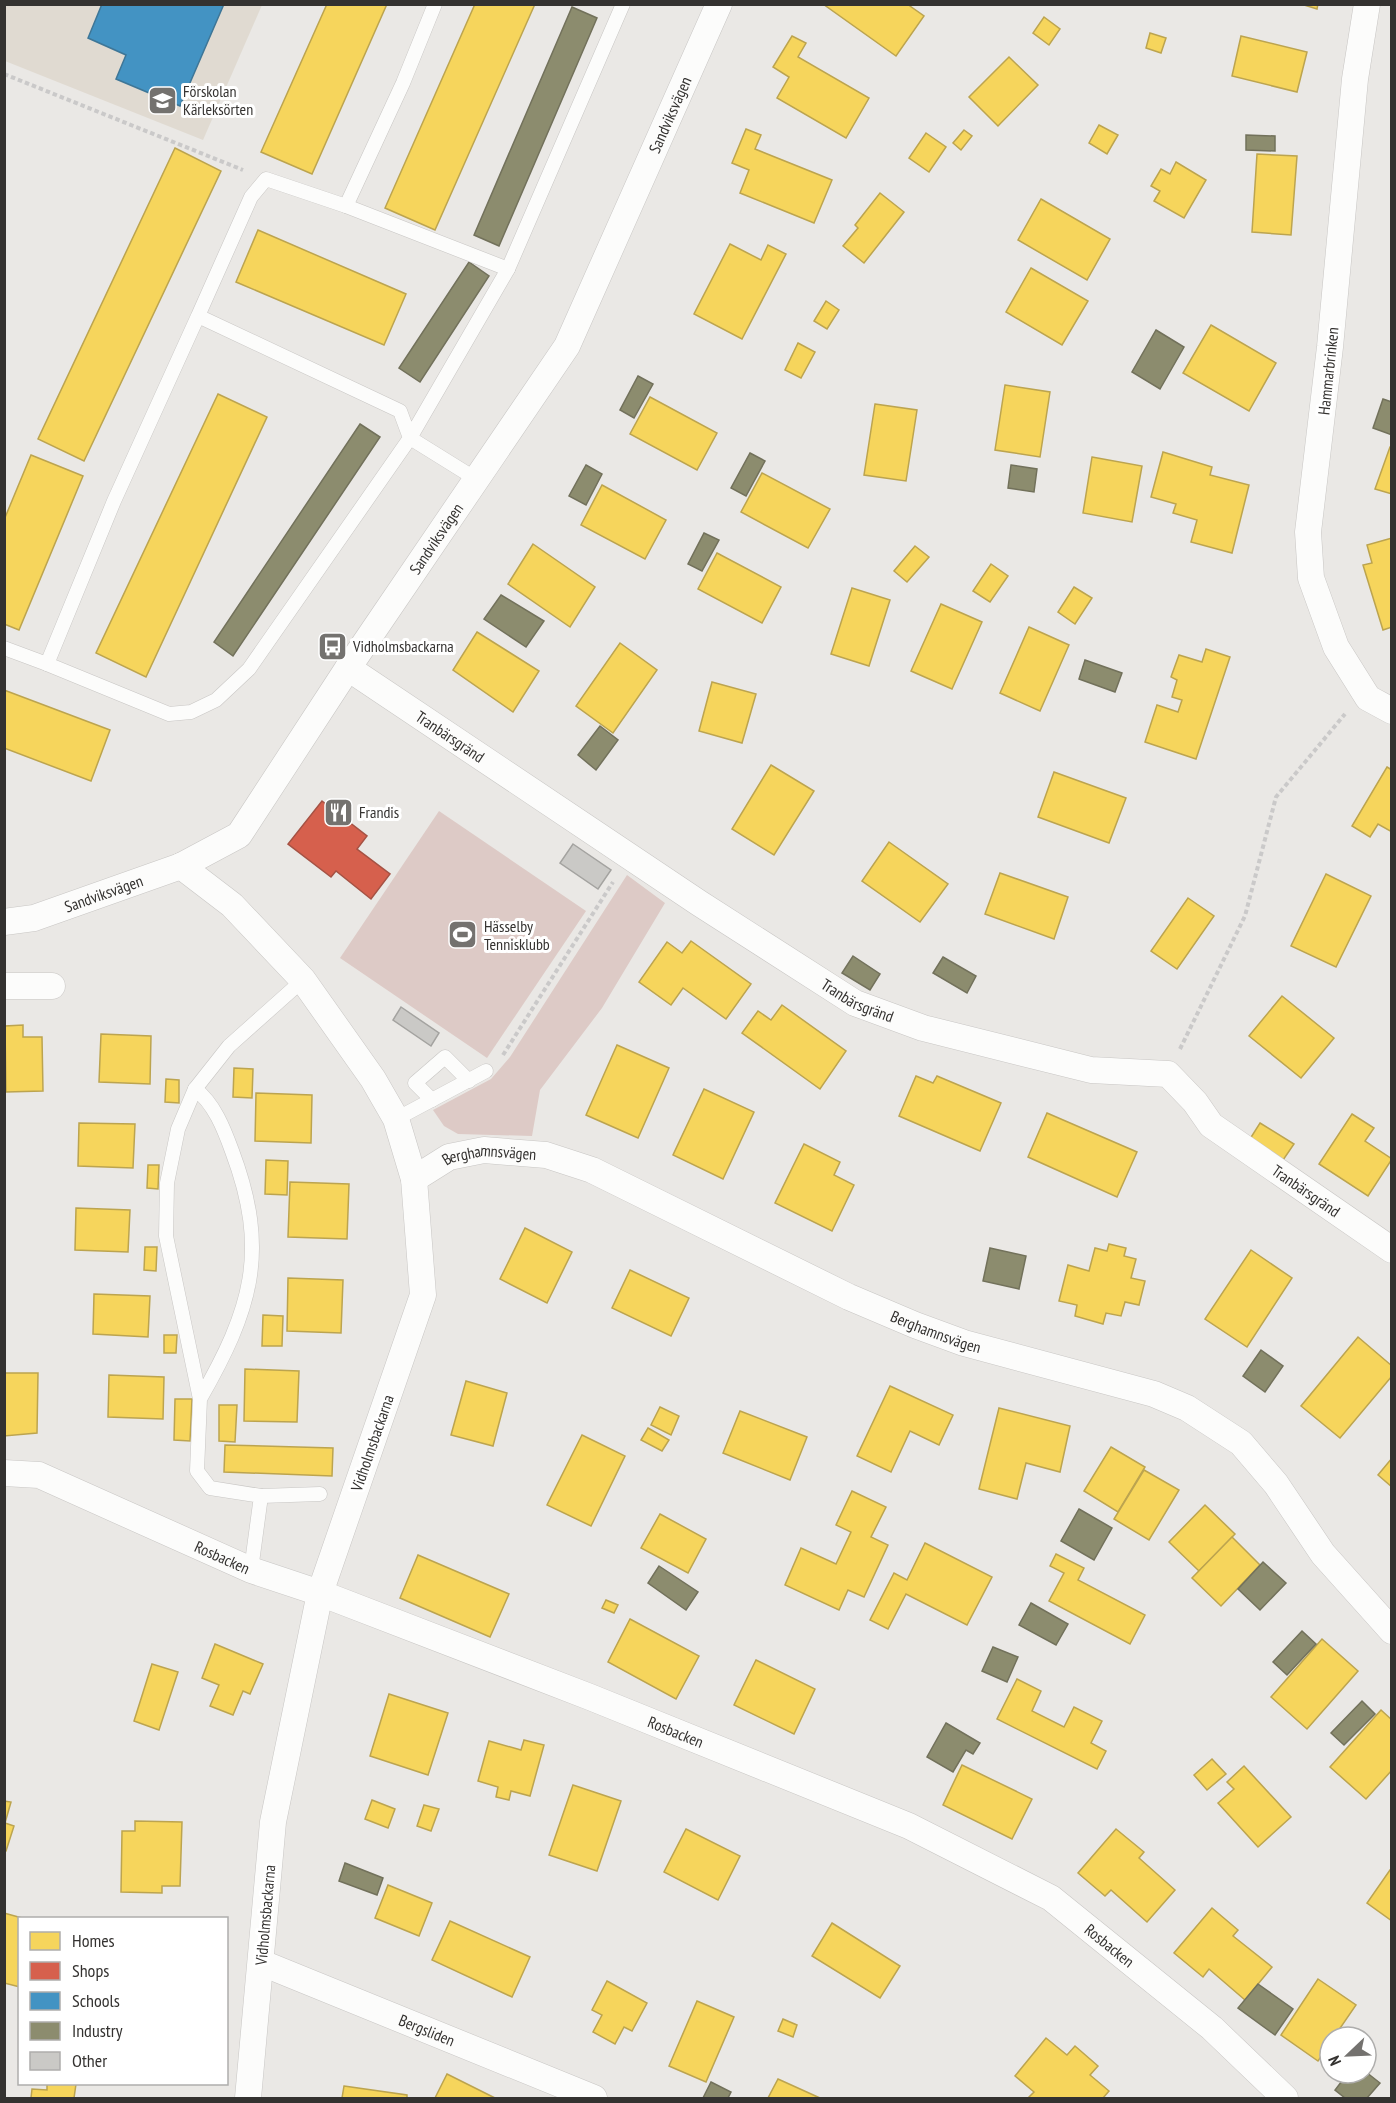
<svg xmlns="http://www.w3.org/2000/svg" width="1396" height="2103" viewBox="0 0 1396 2103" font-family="'PT Sans Narrow',sans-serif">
	<rect width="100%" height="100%" fill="#eae8e5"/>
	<!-- built -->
	<polygon fill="#e0dad1" points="4,5 262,5 203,140 5,61"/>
	<!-- green -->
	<g fill="#ddcac6">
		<polygon points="439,811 586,911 487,1058 340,958"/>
		<polygon points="627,875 665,903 602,1008 540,1090 532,1136 458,1134 444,1126 433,1110 491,1079 510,1057"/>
	</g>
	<!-- homes -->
	<g fill="#f6d55c" stroke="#bca44f" stroke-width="1.5">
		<polygon points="327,4 387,4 312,174 261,152"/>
		<polygon points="475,4 535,4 435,230 385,208"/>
		<polygon points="823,4 907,4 924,16 896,56"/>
		<polygon points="1301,4 1318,4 1317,9"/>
		<polygon points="1044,17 1060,29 1049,45 1033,33"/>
		<polygon points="1150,33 1166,38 1161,53 1146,48"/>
		<polygon points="792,36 806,43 798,57 869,98 846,138 777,98 789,77 773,67"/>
		<polygon points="1241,36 1307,52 1297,92 1232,76"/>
		<polygon points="1009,57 1038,85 998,126 969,97"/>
		<polygon points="1099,125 1118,135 1107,154 1089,143"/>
		<polygon points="746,129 761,135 755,149 832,180 814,223 740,193 749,170 732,163"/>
		<polygon points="964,130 972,136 961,150 953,143"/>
		<polygon points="926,133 946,147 929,172 909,158"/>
		<polygon points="175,148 221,171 84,461 38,439"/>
		<polygon points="1257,154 1297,156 1291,235 1252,232"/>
		<polygon points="1176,162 1206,180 1184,218 1154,201 1160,191 1151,186 1161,169 1170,174"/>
		<polygon points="880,193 904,212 864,263 843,246 858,228 855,225"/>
		<polygon points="1041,199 1110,239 1087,280 1018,240"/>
		<polygon points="258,230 406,294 384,345 236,282"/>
		<polygon points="730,244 761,260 768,245 786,254 742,339 694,314"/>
		<polygon points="1031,268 1088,301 1062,345 1006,312"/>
		<polygon points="826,301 839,310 827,329 814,321"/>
		<polygon points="1211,325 1276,363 1249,411 1183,373"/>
		<polygon points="798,343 815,352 801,378 785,370"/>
		<polygon points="1005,385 1050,392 1040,457 995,450"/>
		<polygon points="218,394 267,417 146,677 96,653"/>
		<polygon points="650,397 717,433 697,470 630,434"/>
		<polygon points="875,404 917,410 906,481 864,475"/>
		<polygon points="1390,447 1392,447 1392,494 1375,489"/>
		<polygon points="1163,452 1212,467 1210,475 1249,485 1232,553 1191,542 1197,520 1173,513 1176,504 1151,497"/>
		<polygon points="31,455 83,476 19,630 4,624 4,520"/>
		<polygon points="1092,457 1142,466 1132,522 1083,513"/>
		<polygon points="762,473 830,509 808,548 741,512"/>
		<polygon points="602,485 666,520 645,559 581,525"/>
		<polygon points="1392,538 1392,627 1383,630 1363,565 1372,563 1367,545"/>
		<polygon points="533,544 595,587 570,627 508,584"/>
		<polygon points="915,546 929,557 907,582 894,571"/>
		<polygon points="717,553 781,587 762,623 698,589"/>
		<polygon points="991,564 1008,576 990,602 973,591"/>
		<polygon points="1074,587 1092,598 1075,624 1058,612"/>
		<polygon points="852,588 890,600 869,666 831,654"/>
		<polygon points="941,604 982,622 952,689 911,671"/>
		<polygon points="1029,627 1069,645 1040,711 1000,693"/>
		<polygon points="477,632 539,671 513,712 453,670"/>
		<polygon points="620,643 657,670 613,733 576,706"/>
		<polygon points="1206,649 1230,657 1196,759 1145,742 1157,705 1178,712 1182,700 1172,697 1177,680 1171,677 1179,655 1202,662"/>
		<polygon points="712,682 756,694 742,743 699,731"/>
		<polygon points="4,690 110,730 91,781 4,748"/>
		<polygon points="771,765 814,791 774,855 732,829"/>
		<polygon points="1387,767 1392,770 1392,832 1378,824 1370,837 1352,826"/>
		<polygon points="1054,772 1126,798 1109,843 1038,817"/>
		<polygon points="889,842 948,884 920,922 862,881"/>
		<polygon points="1000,873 1068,897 1054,939 985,914"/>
		<polygon points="1326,874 1371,896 1336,967 1291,946"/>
		<polygon points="1188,898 1214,916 1177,969 1151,951"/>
		<polygon points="691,941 751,984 726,1019 683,988 671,1005 639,982 667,942 682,953"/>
		<polygon points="1282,996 1334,1038 1301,1078 1249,1036"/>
		<polygon points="782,1005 846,1051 820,1089 742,1033 758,1011 771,1020"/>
		<polygon points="23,1025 23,1037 42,1037 43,1091 6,1092 5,1026"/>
		<polygon points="101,1034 151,1036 150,1084 99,1082"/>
		<polygon points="617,1045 669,1068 638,1138 586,1115"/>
		<polygon points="234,1068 253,1069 252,1098 233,1097"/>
		<polygon points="916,1076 933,1083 937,1076 1001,1103 980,1151 899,1116"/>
		<polygon points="166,1079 179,1080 179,1103 165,1102"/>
		<polygon points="704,1089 754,1112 723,1179 673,1155"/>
		<polygon points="256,1093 312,1095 311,1143 255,1141"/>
		<polygon points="1047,1113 1137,1152 1117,1197 1028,1157"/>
		<polygon points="1352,1114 1374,1128 1365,1141 1392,1159 1368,1196 1319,1164"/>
		<polygon points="79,1123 135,1124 133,1168 78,1166"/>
		<polygon points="1260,1123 1294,1144 1281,1163 1248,1142"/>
		<polygon points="804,1144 840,1162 834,1175 854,1185 832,1231 775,1203"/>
		<polygon points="266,1160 288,1161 287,1195 265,1194"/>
		<polygon points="148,1165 159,1165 158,1189 147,1188"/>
		<polygon points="290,1182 349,1184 347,1239 288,1237"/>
		<polygon points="76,1208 130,1210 128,1252 75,1250"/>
		<polygon points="525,1228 572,1252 547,1303 500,1279"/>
		<polygon points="1109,1244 1126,1248 1124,1256 1136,1259 1131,1278 1145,1281 1139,1305 1125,1302 1121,1316 1106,1313 1103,1324 1075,1316 1077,1305 1059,1301 1068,1265 1089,1271 1095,1248 1107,1251"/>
		<polygon points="145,1247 157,1247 156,1271 144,1270"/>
		<polygon points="1251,1250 1292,1278 1247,1347 1205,1319"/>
		<polygon points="630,1270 689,1298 671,1336 612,1308"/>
		<polygon points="288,1278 343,1280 341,1333 287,1331"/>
		<polygon points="94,1294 150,1296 148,1337 93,1334"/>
		<polygon points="263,1315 283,1316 282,1346 262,1346"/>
		<polygon points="164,1335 177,1335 176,1353 164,1353"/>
		<polygon points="1358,1337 1392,1366 1392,1376 1340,1438 1301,1406"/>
		<polygon points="245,1369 299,1371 297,1422 244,1421"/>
		<polygon points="4,1373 38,1373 37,1433 4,1436"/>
		<polygon points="109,1375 164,1377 163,1419 108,1417"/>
		<polygon points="466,1381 507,1393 493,1446 451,1435"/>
		<polygon points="890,1386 953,1415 939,1445 910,1431 891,1472 857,1456"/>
		<polygon points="175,1399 192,1399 190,1441 174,1440"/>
		<polygon points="219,1405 237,1405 235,1442 219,1441"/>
		<polygon points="660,1407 679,1416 671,1435 651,1425"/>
		<polygon points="999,1408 1070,1426 1060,1472 1026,1463 1017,1499 979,1489"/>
		<polygon points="740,1411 807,1437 790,1480 723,1453"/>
		<polygon points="648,1428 669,1440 662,1451 641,1440"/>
		<polygon points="582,1435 625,1456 591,1526 547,1505"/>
		<polygon points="225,1445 333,1448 332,1476 224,1472"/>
		<polygon points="1111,1447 1145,1467 1118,1512 1084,1491"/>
		<polygon points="1392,1458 1392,1487 1378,1475"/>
		<polygon points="1144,1470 1179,1490 1149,1540 1114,1519"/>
		<polygon points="852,1491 886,1507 871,1537 888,1545 864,1597 848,1590 839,1610 785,1585 801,1548 836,1564 851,1532 836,1525"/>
		<polygon points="1205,1505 1235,1534 1199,1571 1169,1542"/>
		<polygon points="660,1514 706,1539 688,1573 641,1548"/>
		<polygon points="1232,1537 1260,1565 1221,1606 1192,1578"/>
		<polygon points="925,1543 992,1577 967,1625 906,1594 888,1629 870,1620 894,1573 907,1580"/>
		<polygon points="1056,1554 1084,1568 1078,1580 1145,1615 1130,1644 1049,1601 1064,1573 1050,1566"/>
		<polygon points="418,1555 509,1594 490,1637 400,1598"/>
		<polygon points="606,1600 618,1605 614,1613 602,1608"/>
		<polygon points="630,1619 699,1656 676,1699 608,1662"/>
		<polygon points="1322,1639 1358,1671 1307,1729 1271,1697"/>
		<polygon points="215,1644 263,1664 250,1694 243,1691 233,1715 210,1706 219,1685 202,1678"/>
		<polygon points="756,1660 815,1689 794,1734 734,1705"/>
		<polygon points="152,1664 178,1672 159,1730 134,1721"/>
		<polygon points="1017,1679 1041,1691 1032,1711 1064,1727 1074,1707 1102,1721 1091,1743 1106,1751 1097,1769 997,1719"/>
		<polygon points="389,1694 448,1713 428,1775 370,1756"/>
		<polygon points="1381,1710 1392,1720 1392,1770 1366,1799 1330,1767"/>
		<polygon points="524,1740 544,1745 530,1796 511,1791 509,1800 496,1797 498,1787 478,1781 489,1741 521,1750"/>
		<polygon points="1212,1759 1226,1774 1207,1790 1194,1775"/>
		<polygon points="962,1765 1032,1799 1012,1839 943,1805"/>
		<polygon points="1244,1766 1291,1817 1258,1847 1218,1803 1234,1789 1227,1782"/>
		<polygon points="573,1785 621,1801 597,1871 549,1855"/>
		<polygon points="372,1800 395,1809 388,1828 365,1819"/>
		<polygon points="4,1801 11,1802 5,1823 14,1826 6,1851 4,1851"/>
		<polygon points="424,1805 439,1809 431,1831 417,1826"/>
		<polygon points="135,1821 182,1822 180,1886 162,1886 162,1893 121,1892 122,1831 135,1831"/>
		<polygon points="686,1829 740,1856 718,1900 664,1872"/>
		<polygon points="1116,1829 1144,1852 1139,1858 1175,1890 1147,1922 1111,1890 1105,1896 1078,1873"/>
		<polygon points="1390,1870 1392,1871 1392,1921 1367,1903"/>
		<polygon points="388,1885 432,1903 419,1936 375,1918"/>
		<polygon points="1212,1908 1238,1930 1233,1936 1272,1967 1245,2000 1209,1969 1203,1977 1174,1953"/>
		<polygon points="4,1913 22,1918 20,1918 20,1987 4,1983"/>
		<polygon points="450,1921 530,1957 512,1997 432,1960"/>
		<polygon points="832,1923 900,1966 880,1998 812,1956"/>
		<polygon points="1318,1979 1356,2005 1334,2037 1330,2037 1330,2044 1318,2061 1281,2035"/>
		<polygon points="607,1981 647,2003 632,2031 624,2027 615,2044 593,2032 602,2015 592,2010"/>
		<polygon points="697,2001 734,2017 706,2082 669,2066"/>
		<polygon points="783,2019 797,2025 793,2037 778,2031"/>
		<polygon points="1046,2038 1067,2055 1075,2046 1098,2066 1090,2075 1109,2091 1103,2098 1028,2098 1034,2092 1015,2076"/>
		<polygon points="447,2074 495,2098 435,2098"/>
		<polygon points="778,2079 820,2098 768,2098"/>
		<polygon points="47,2084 76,2084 74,2098 31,2098 32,2089 47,2090"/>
		<polygon points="344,2086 407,2095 407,2098 342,2098"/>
	</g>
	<!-- shops -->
	<polygon fill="#d6604d" stroke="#a55244" stroke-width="1.5" points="322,801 367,836 357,849 390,874 371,899 336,871 331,877 288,844"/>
	<!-- schools -->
	<polygon fill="#4393c3" stroke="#3e7697" stroke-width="1.5" points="102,4 224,4 180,106 116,79 126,55 88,38"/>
	<!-- industry -->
	<g fill="#8c8c6e" stroke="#72715b" stroke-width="1.5">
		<polygon points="572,7 597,18 499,246 474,235"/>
		<polygon points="1246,135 1275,136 1275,151 1246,150"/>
		<polygon points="469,262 489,276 420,382 399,368"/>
		<polygon points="1156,330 1184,347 1160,389 1132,372"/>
		<polygon points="638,376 653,384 634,418 620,410"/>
		<polygon points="1383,399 1392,402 1392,435 1373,428"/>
		<polygon points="360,424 380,437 233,656 214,642"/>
		<polygon points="750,453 765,461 746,496 731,488"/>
		<polygon points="586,465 602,474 586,505 569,496"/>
		<polygon points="1011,465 1037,469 1034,492 1008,488"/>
		<polygon points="704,533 719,540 702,571 688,564"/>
		<polygon points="501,595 544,621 526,647 484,619"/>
		<polygon points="1085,660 1122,673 1115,692 1079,679"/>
		<polygon points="600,726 618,740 596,770 578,755"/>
		<polygon points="853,956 880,974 870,990 842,973"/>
		<polygon points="943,957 976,976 967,993 933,973"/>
		<polygon points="990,1248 1026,1256 1019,1289 983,1281"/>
		<polygon points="1261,1350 1283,1366 1265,1392 1243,1376"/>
		<polygon points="1079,1509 1112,1528 1094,1560 1061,1541"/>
		<polygon points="1263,1562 1286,1583 1260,1610 1238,1589"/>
		<polygon points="659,1566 698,1592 686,1610 648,1583"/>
		<polygon points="1031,1603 1068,1624 1056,1645 1019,1625"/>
		<polygon points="1302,1631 1316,1644 1287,1675 1273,1662"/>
		<polygon points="993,1647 1018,1657 1007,1682 982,1671"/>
		<polygon points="1362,1701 1375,1714 1344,1745 1331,1733"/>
		<polygon points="946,1723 980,1743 973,1754 966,1750 953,1772 927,1757"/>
		<polygon points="345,1863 383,1878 377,1895 339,1881"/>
		<polygon points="1258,1984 1293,2009 1275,2035 1238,2008"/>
		<polygon points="1366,2072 1380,2083 1367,2098 1345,2098 1335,2090 1348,2073"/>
		<polygon points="711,2082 731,2092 728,2098 703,2098"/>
	</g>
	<!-- building -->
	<g fill="#cac9c6" stroke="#a4a3a0" stroke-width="1.5">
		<polygon points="573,844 611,870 598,889 560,863"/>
		<polygon points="401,1007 439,1033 431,1046 393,1020"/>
	</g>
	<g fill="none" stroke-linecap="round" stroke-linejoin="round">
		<defs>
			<g id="service">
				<polyline points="346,206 403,83 435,4"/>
				<polyline points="508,269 623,4"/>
				<polyline points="198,316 251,197 266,179 346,206 508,269 410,438 249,669 216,700 191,712 169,714 47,664 114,501 198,316 400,411 410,438 476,479"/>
				<polyline points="4,648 47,664"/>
				<polyline points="195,1089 229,1046 303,980"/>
				<polyline points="432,1100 415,1083 445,1057 469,1081"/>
				<polyline points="396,1119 486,1071"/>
				<path d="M200,1399C251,1310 270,1252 232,1151C224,1129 214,1103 195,1089L178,1129L167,1183L166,1236L200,1399L197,1471L210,1488L261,1496L251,1570"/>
				<polyline points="261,1496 320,1494"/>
			</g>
			<g id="minor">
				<polyline points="1367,4 1355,79 1330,347 1308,532 1311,578 1336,647 1368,698 1392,711"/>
				<path id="s1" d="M348,668L699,903L855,1003L923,1028L1091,1070L1168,1074L1195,1102L1211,1125L1392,1250"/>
				<polyline points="181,866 232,905 303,980 373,1079 396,1119 414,1179 423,1295 320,1593 273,1822 248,2098"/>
				<path id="s2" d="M4,922L34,918L181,866L239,835L348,668L567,346L719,4"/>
				<polyline points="4,986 52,986"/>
				<path id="s3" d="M414,1179L449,1157L484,1150L546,1155L592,1170L849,1297L915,1325L964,1343L1154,1394L1187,1408L1241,1443L1276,1484L1323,1554L1392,1631"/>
				<path id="s4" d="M4,1473L39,1475L251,1570L320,1593L590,1697L909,1826L1051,1898L1212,2028L1285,2098"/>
				<path id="s5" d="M262,1963L594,2098"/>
			</g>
		</defs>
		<!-- service casing -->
		<use href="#service" stroke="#c8c6c4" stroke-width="15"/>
		<!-- minor casing -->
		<use href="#minor" stroke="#c8c6c4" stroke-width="27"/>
		<!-- path -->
		<g stroke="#cac9c9" stroke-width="4" stroke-dasharray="4.5 3" stroke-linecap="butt">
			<polyline points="4,74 243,170"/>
			<polyline points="1180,1049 1245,916 1276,797 1345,714"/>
			<polyline points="503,1055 613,882"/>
		</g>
		<!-- service -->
		<use href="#service" stroke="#fcfcfb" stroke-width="14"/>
		<!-- minor -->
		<use href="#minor" stroke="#fcfcfb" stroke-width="26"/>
	</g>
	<!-- icons -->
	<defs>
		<symbol id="school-square" viewBox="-11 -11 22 22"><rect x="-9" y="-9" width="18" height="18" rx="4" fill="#74726f" stroke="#fff"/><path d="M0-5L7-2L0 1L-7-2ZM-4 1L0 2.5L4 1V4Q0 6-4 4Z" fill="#fff"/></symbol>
		<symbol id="bus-square" viewBox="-11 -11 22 22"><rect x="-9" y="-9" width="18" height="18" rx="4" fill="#74726f" stroke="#fff"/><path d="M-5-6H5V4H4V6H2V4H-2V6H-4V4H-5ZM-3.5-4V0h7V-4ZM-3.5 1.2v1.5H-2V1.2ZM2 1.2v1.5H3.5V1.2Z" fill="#fff"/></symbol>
		<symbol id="restaurant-square" viewBox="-11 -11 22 22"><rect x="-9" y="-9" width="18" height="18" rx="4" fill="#74726f" stroke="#fff"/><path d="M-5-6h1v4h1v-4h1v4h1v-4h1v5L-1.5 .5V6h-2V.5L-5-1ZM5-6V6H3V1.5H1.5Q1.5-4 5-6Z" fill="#fff"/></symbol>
		<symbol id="stadium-square" viewBox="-11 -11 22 22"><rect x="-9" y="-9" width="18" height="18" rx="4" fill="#74726f" stroke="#fff"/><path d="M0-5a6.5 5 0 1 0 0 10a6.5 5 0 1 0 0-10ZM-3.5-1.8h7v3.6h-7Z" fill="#fff"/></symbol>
	</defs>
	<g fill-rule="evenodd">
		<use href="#school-square" x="146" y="84" width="33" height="33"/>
		<use href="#bus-square" x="316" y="630" width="33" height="33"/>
		<use href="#restaurant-square" x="322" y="796" width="33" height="33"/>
		<use href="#stadium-square" x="446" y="918" width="33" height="33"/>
	</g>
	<g text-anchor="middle" stroke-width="6" stroke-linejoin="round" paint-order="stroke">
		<!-- poi labels -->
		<g font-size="16" fill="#343230" stroke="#fff" text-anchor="start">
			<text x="183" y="97">Förskolan<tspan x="183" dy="18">Kärleksörten</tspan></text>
			<text x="353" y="652">Vidholmsbackarna</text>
			<text x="359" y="818">Frandis</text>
			<text x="484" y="932">Hässelby<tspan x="484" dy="18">Tennisklubb</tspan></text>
		</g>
		<!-- street labels -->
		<g font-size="16" fill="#343230" stroke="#fff">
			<text dy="6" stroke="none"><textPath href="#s2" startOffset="1094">Sandviksvägen</textPath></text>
			<text transform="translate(1328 371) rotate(-84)" y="6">Hammarbrinken</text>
			<text dy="6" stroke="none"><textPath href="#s2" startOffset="608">Sandviksvägen</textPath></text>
			<text dy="6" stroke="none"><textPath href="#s1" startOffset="123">Tranbärsgränd</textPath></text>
			<text dy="6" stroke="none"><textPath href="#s2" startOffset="104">Sandviksvägen</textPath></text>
			<text dy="6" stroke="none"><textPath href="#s1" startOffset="609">Tranbärsgränd</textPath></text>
			<text dy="6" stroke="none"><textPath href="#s3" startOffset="82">Berghamnsvägen</textPath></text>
			<text dy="6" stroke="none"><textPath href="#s1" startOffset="1113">Tranbärsgränd</textPath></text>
			<text dy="6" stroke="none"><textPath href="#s3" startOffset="568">Berghamnsvägen</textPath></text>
			<text transform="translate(372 1443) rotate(-71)" y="6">Vidholmsbackarna</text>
			<text dy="6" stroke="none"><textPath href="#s4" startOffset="236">Rosbacken</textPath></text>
			<text dy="6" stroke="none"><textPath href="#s4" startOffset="722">Rosbacken</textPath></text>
			<text transform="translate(265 1915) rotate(-85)" y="6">Vidholmsbackarna</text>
			<text dy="6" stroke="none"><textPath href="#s4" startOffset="1208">Rosbacken</textPath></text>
			<text dy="6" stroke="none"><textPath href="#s5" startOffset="178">Bergsliden</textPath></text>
		</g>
	</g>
	<!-- border -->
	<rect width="1396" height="2103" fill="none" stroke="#343230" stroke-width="12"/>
	<!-- legend -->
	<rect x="18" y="1917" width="210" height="168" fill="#ffffff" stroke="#aeadac" stroke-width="1.5"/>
	<rect x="30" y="1932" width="30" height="18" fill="#f6d55c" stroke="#aeadac" stroke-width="1.5"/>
	<text x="72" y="1947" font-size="18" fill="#343230">Homes</text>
	<rect x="30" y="1962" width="30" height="18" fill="#d6604d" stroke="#aeadac" stroke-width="1.5"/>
	<text x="72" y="1977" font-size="18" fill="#343230">Shops</text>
	<rect x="30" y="1992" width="30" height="18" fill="#4393c3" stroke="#aeadac" stroke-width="1.5"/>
	<text x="72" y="2007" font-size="18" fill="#343230">Schools</text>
	<rect x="30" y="2022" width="30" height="18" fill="#8c8c6e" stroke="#aeadac" stroke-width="1.5"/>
	<text x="72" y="2037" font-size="18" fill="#343230">Industry</text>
	<rect x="30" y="2052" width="30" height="18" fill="#cac9c6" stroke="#aeadac" stroke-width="1.5"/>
	<text x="72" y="2067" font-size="18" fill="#343230">Other</text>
	<!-- north arrow -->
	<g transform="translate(1348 2055) rotate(247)"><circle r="28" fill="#ffffff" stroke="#aeadac" stroke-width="1.5"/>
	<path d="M0-4.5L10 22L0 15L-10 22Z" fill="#74726f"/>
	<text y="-9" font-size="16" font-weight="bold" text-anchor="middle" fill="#343230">N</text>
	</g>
</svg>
